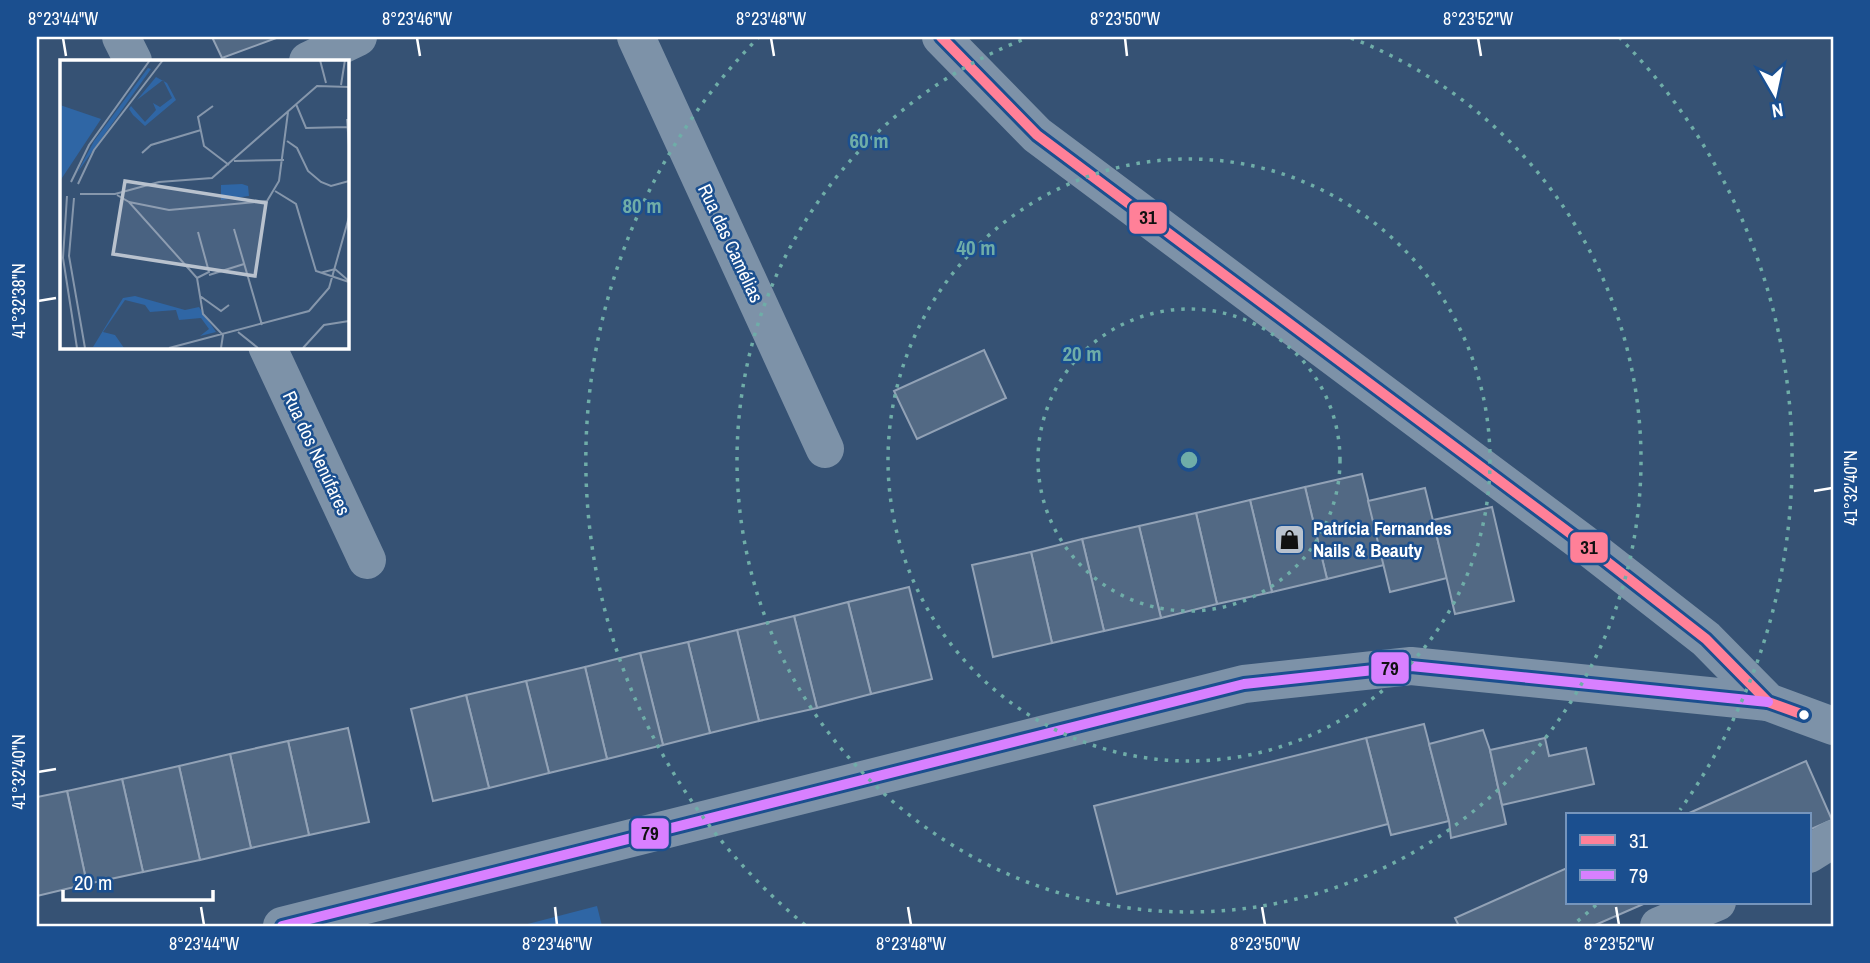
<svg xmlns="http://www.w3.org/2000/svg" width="1870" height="963" viewBox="0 0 1870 963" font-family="'Archivo Narrow',sans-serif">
	<rect width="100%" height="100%" fill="#365274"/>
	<!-- green -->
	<polygon fill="#2f66a5" points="597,906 602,926 520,926"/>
	<!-- building -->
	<g fill="#526984" stroke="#92a2b6" stroke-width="2">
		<polygon points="212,37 279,37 222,58"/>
		<polygon points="984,350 1006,398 917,439 894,391"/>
		<polygon points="1362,474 1384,565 1327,579 1305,487"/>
		<polygon points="1305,487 1327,579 1272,592 1250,500"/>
		<polygon points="1425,488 1447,578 1390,592 1368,501"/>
		<polygon points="1250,500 1272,592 1217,604 1196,513"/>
		<polygon points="1492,507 1514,601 1455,614 1433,520"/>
		<polygon points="1196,513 1217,604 1161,618 1139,526"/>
		<polygon points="1139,526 1161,618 1104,631 1082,539"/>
		<polygon points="1082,539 1104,631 1052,643 1031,552"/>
		<polygon points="1031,552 1052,643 993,657 972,565"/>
		<polygon points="909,587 932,679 871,694 848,602"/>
		<polygon points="848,602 871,694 817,708 794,616"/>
		<polygon points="794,616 817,708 759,721 737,630"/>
		<polygon points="737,630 759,721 710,733 688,642"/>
		<polygon points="688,642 710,733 663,745 640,653"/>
		<polygon points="640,653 663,745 607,759 585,667"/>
		<polygon points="585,667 607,759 549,773 526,681"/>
		<polygon points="526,681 549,773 489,788 466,695"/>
		<polygon points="466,695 489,788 433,801 411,709"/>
		<polygon points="1424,724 1449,821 1391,835 1366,738"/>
		<polygon points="348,728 369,822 309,835 288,741"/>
		<polygon points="1483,730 1490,750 1506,824 1451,838 1449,821 1429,744"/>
		<polygon points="1366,738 1388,824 1117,894 1094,806"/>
		<polygon points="1545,738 1549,756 1586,748 1594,784 1502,805 1490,750"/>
		<polygon points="288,741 309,835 251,848 230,754"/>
		<polygon points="230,754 251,848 200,860 179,766"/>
		<polygon points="1806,761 1832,820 1809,830 1809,814 1687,814"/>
		<polygon points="179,766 200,860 143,872 122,779"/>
		<polygon points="122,779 143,872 87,884 67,791"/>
		<polygon points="67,791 87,884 37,896 37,797"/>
		<polygon points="1567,868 1567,902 1648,902 1593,926 1459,926 1455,918"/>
	</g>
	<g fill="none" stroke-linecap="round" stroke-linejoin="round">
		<!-- minor -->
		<g stroke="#7d92a8" stroke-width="38">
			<polyline points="121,37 133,61"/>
			<polyline points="636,37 825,449"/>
			<polyline points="941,37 1037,135 1583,543 1706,639 1768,702 1833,726"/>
			<polyline points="308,61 358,37"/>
			<polyline points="267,346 367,560"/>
			<polyline points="1809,854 1833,839"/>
			<polyline points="282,926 1244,684 1411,666 1768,702"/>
			<polyline points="1659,926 1717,902"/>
		</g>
		<defs>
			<polyline id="bus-1" points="941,37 1037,135 1583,543 1706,639 1768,702 1804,715"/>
			<polyline id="bus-2" points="282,926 1244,684 1411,666 1768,702"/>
		</defs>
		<!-- bus-1 casing -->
		<use href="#bus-1" stroke="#1b4f8f" stroke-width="16"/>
		<!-- bus-2 casing -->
		<use href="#bus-2" stroke="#1b4f8f" stroke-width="16"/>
		<!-- bus-1 -->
		<use href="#bus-1" stroke="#ff8098" stroke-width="10"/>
		<!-- bus-2 -->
		<use href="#bus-2" stroke="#d880ff" stroke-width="10"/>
	</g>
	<!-- ticks -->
	<path fill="none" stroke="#fff" stroke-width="2.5" d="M63,38L66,56M417,38L420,56M771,38L774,56M1125,38L1127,56M1478,38L1481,56M38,301L56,298M1814,491L1832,488M38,772L56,769M201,907L204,925M555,907L557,925M908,907L911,925M1262,907L1265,925M1616,907L1619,925"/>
	<!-- distance rings -->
	<g fill="none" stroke="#6fada8" stroke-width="3.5" stroke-dasharray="3.5 7">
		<circle cx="1189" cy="460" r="151"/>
		<circle cx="1189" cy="460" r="301"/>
		<path d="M1351 38A452 452 0 1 1 1027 38"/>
		<path d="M1596 905A603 603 0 0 1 1573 925M805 925A603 603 0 0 1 759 37M1619 37A603 603 0 0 1 1680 810"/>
	</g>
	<!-- icons -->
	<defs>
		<symbol id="shop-square" viewBox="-11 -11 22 22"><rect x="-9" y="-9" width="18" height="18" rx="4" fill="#b9c2ce" stroke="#1b4f8f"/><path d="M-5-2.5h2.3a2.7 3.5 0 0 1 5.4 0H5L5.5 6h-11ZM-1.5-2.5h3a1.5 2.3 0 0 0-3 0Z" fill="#111"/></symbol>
	</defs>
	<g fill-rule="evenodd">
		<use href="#shop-square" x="1272" y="522" width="35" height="35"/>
	</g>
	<!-- markers -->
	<circle fill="#fff" stroke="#1b4f8f" stroke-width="2.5" cx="1804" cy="715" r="6"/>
	<g text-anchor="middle" stroke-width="5" stroke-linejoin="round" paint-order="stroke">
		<!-- street labels -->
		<g font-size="19" fill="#fff" stroke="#1b4f8f">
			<text transform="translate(731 243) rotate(65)" y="7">Rua das Camélias</text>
			<text transform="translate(317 453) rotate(65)" y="7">Rua dos Nenúfares</text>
		</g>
		<!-- poi labels -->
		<g font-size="19" font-weight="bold" fill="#fff" stroke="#1b4f8f" text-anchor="start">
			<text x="1313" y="535">Patrícia Fernandes<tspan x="1313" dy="22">Nails &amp; Beauty</tspan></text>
		</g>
	</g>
	<!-- overview -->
	<g transform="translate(60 60)">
		<rect width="289" height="289" fill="#365274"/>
		<path d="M88,8L91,9L17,113L34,81ZM96,17L107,23L116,40L85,66L73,55L69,49L71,46L85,62L96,50L93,43L100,47L112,38L103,20L77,40ZM0,45L41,59L0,121ZM182,124L188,126L189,136L161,140V125ZM75,236L125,250L139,247L156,272L140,276L149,269L141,258L119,260L116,250L90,252L85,245L65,240L43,272L55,275L64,288L33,287L63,238Z" fill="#2f66a5"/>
		<path fill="none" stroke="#8697ac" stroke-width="2" d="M260,0L266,23M281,25L285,0M236,44L246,68L287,67M153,46L138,57L144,86L169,105M287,59L289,86M227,81L237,88L248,111L261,122L271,126L289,121M82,93L91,85L141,70M174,101L224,100M11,122L29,85L90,0M18,124L34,90L103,0M215,131L236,144L256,211L289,222M20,134H55L99,122L152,118L257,26L289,27M57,135L69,142L137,218L143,254L163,275L161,288M7,136L3,198L17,288M14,138L9,196L25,288M69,142L109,150L207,141L219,121L228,52M174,169L202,265M260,213L275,209L289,221M149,215L184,204M137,218L149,212L138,172M140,236L161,251L169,245M178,272L198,288M109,288L249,251L269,228L289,157M243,288L264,265L289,261"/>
		<path fill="#b9c2ce" fill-opacity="0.15" stroke="#b9c2ce" stroke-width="3.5" d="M65,121L206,143L195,216L53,194Z"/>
		<rect width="289" height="289" fill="none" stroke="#fff" stroke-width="3.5"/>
	</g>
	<circle cx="1189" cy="460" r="10" fill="#6fada8" stroke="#1b4f8f" stroke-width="3.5"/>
	<g font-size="21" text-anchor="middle" font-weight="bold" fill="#6fada8" stroke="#1b4f8f" stroke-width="5" stroke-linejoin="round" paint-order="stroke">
		<text x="869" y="148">60 m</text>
		<text x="642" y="213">80 m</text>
		<text x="976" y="255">40 m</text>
		<text x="1082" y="361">20 m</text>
	</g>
	<g stroke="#1b4f8f" stroke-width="2.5">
		<rect x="1128" y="201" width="40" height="34" rx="7" fill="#ff8098"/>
		<rect x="1569" y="531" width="40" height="33" rx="7" fill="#ff8098"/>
		<rect x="1370" y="651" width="40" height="34" rx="7" fill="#d880ff"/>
		<rect x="630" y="817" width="40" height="33" rx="7" fill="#d880ff"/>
	</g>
	<g font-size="19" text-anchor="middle" font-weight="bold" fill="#111">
		<text x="1148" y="224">31</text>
		<text x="1589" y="554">31</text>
		<text x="1390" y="675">79</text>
		<text x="650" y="840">79</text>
	</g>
	<!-- border -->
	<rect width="1870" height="963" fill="none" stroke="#1b4f8f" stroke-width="77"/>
	<!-- legend -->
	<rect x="1566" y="813" width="245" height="91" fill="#1b4f8f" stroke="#7695bc" stroke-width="2"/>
	<rect x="1580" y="835" width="35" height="10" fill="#ff8098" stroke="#7695bc" stroke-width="2"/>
	<text x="1629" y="848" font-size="21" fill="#ffffff">31</text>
	<rect x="1580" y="870" width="35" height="10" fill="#d880ff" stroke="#7695bc" stroke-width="2"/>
	<text x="1629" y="883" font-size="21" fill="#ffffff">79</text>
	<!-- north arrow -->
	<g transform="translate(1775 94) rotate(171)" stroke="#1b4f8f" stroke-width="5" paint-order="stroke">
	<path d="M0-5L12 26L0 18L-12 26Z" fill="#ffffff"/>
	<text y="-10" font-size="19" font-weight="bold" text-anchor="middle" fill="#ffffff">N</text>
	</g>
	<!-- scale -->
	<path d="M63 890v10h150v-10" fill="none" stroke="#ffffff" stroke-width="3.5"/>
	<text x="74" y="890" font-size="21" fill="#ffffff" stroke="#1b4f8f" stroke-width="5" paint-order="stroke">20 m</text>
	<rect x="38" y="38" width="1794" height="887" fill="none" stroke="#fff" stroke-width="2.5"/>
	<g font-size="18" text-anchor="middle" fill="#fff">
		<text x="63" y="25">8°23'44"W</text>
		<text x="417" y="25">8°23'46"W</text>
		<text x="771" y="25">8°23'48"W</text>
		<text x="1125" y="25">8°23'50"W</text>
		<text x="1478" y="25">8°23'52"W</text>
		<text transform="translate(19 301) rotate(-90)" y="6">41°32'38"N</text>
		<text transform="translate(1851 488) rotate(-90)" y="6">41°32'40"N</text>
		<text transform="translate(19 772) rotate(-90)" y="6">41°32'40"N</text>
		<text x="204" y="950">8°23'44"W</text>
		<text x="557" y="950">8°23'46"W</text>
		<text x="911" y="950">8°23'48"W</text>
		<text x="1265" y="950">8°23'50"W</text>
		<text x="1619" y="950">8°23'52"W</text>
	</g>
</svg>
